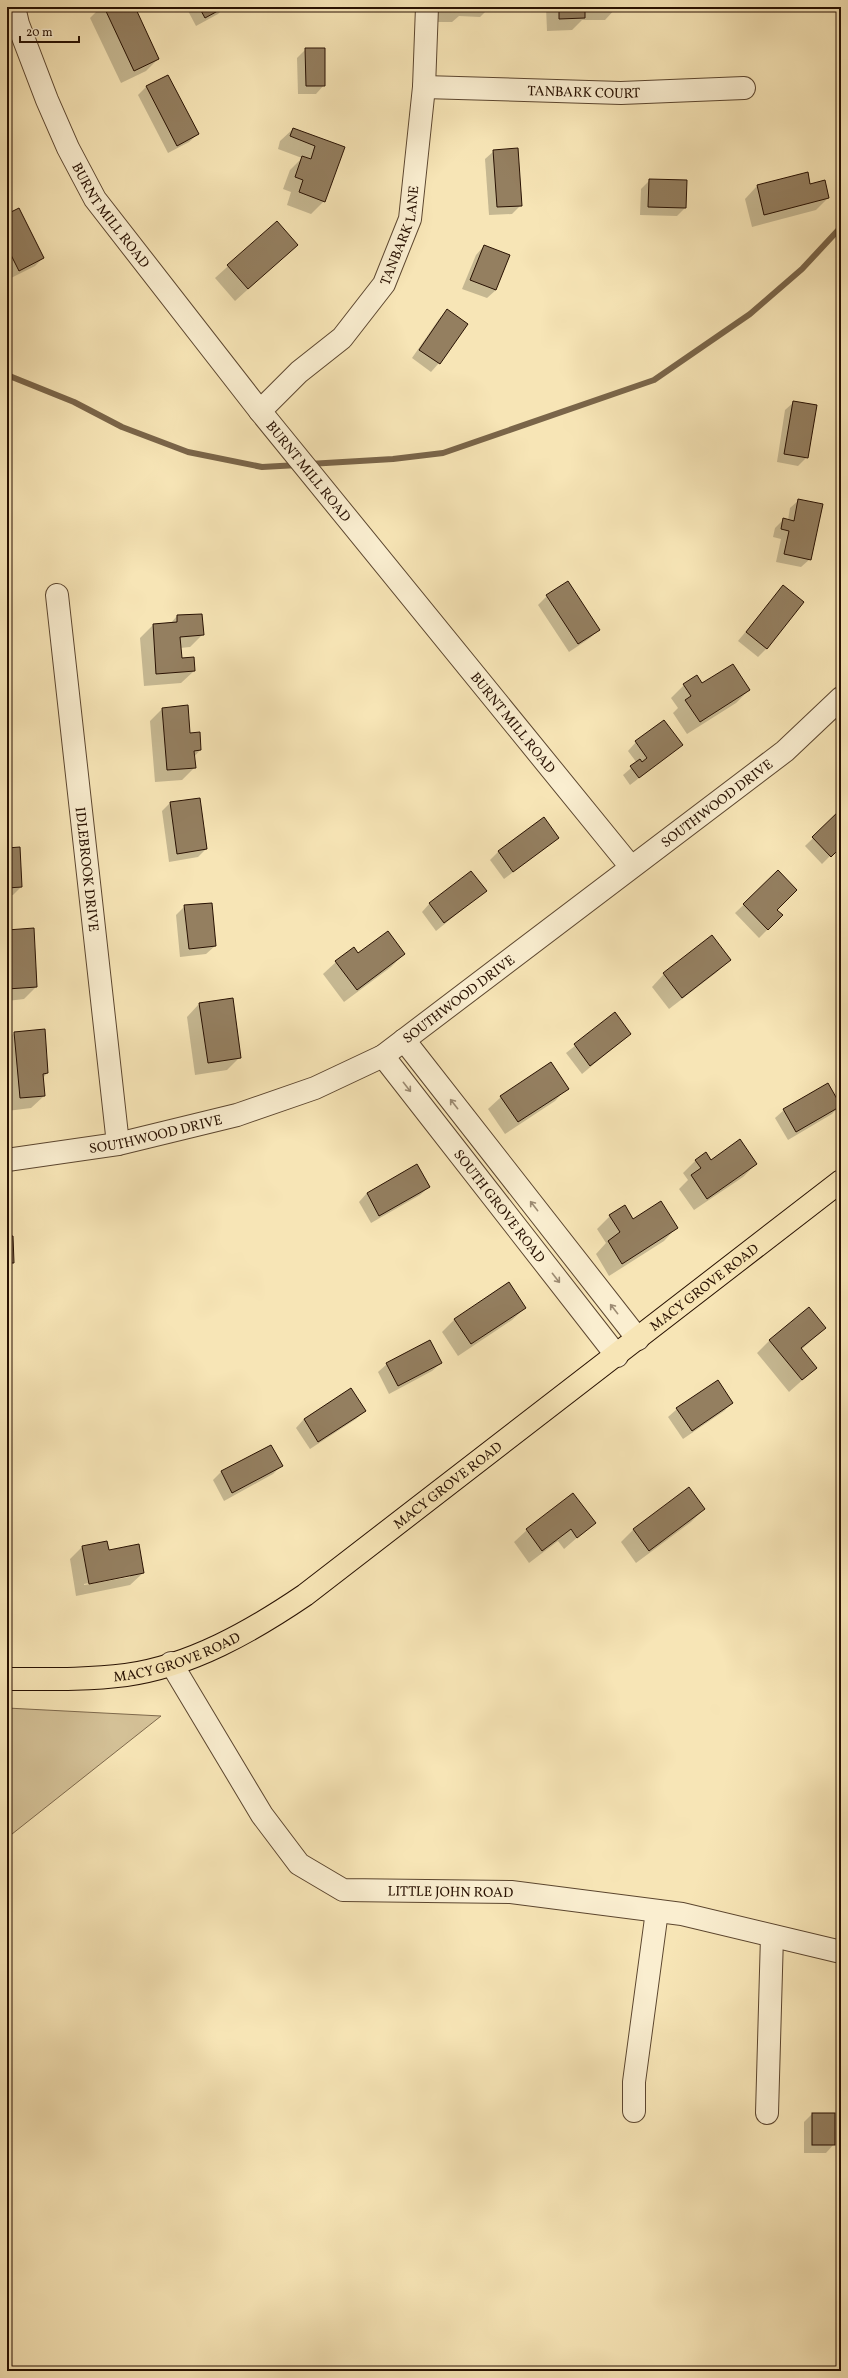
<svg xmlns="http://www.w3.org/2000/svg" width="848" height="2378" viewBox="0 0 848 2378" font-family="Vollkorn,serif">
	<rect width="100%" height="100%" fill="#f7e5b6"/>
	<filter id="stains"><feTurbulence type="fractalNoise" baseFrequency=".005" numOctaves="4"/><feColorMatrix values="0 0 0 0 .2 0 0 0 0 .09 0 0 0 0 .02 0 0 0 .5 -.17"/></filter>
	<radialGradient id="worn" r=".72"><stop offset=".6" stop-color="#630" stop-opacity="0"/><stop offset="1" stop-color="#630" stop-opacity=".3"/></radialGradient>
	<!-- green -->
	<polygon fill="#d4c197" stroke="#7e694c" points="7,1708 161,1716 7,1838"/>
	<!-- shadow -->
	<g fill="#0003" fill-rule="evenodd">
		<polygon points="101,7 134,7 158,59 146,71 121,83 90,18"/>
		<polygon points="186,7 225,7 218,14 196,26"/>
		<polygon points="434,7 490,7 480,17 459,16 452,22 433,22"/>
		<polygon points="546,7 617,7 605,20 582,20 572,30 547,31"/>
		<polygon points="306,49 324,85 316,94 298,94 297,58"/>
		<polygon points="167,76 198,134 189,142 168,153 138,95 146,87"/>
		<polygon points="293,129 343,147 324,201 311,214 287,205 291,192 283,189 290,170 302,158 278,149 280,141"/>
		<polygon points="494,151 521,205 512,214 489,215 485,159"/>
		<polygon points="650,180 685,208 677,216 640,215 641,189"/>
		<polygon points="757,186 828,198 816,210 752,227 745,199"/>
		<polygon points="7,215 43,258 35,266 11,278 7,272"/>
		<polygon points="277,222 297,245 235,301 215,278"/>
		<polygon points="484,246 496,290 487,298 462,289 476,255"/>
		<polygon points="447,310 439,363 431,372 412,358 439,319"/>
		<polygon points="794,402 807,457 798,466 777,462 785,410"/>
		<polygon points="799,500 810,559 801,567 776,562 781,539 773,537 775,528 784,519 788,520 790,508"/>
		<polygon points="568,582 599,630 590,638 569,652 538,605 547,596"/>
		<polygon points="783,586 767,648 758,657 738,641"/>
		<polygon points="177,616 203,634 190,647 180,648 181,659 194,671 181,683 144,686 140,638 153,625 170,624"/>
		<polygon points="684,685 702,685 749,690 736,703 687,734 673,713 678,708 671,698"/>
		<polygon points="162,709 189,734 200,750 194,757 195,767 182,780 155,782 150,721"/>
		<polygon points="636,742 682,745 630,785 623,775 637,763 628,751"/>
		<polygon points="170,803 206,849 198,857 169,862 162,811"/>
		<polygon points="841,811 841,845 822,864 805,846"/>
		<polygon points="558,838 504,879 490,860 499,851"/>
		<polygon points="7,849 21,887 13,895 7,895"/>
		<polygon points="778,872 776,910 782,915 759,938 735,913"/>
		<polygon points="485,891 436,931 422,912 430,903"/>
		<polygon points="185,906 215,946 206,954 180,957 176,915"/>
		<polygon points="7,931 36,987 24,999 7,1001"/>
		<polygon points="358,954 404,954 391,967 344,1002 323,974 336,962"/>
		<polygon points="730,959 717,972 669,1009 652,987 664,974"/>
		<polygon points="199,1004 240,1057 227,1070 195,1075 187,1017"/>
		<polygon points="615,1014 630,1034 582,1074 566,1053"/>
		<polygon points="14,1033 47,1073 43,1078 44,1096 31,1108 7,1111 7,1040"/>
		<polygon points="841,1066 841,1073 838,1069"/>
		<polygon points="567,1088 555,1101 505,1134 488,1109 501,1097"/>
		<polygon points="840,1105 832,1114 788,1140 775,1118 784,1110"/>
		<polygon points="696,1160 756,1164 743,1177 694,1210 679,1189 688,1180 683,1173"/>
		<polygon points="429,1187 420,1195 371,1223 359,1202 367,1193"/>
		<polygon points="610,1216 633,1220 676,1228 664,1241 609,1276 596,1254 606,1243 597,1229"/>
		<polygon points="7,1237 13,1262 7,1269"/>
		<polygon points="525,1308 512,1320 458,1356 442,1332 455,1319"/>
		<polygon points="825,1328 801,1350 816,1368 789,1392 757,1353 770,1340"/>
		<polygon points="441,1363 432,1371 389,1394 378,1372 387,1364"/>
		<polygon points="351,1389 365,1411 356,1419 310,1449 296,1428 304,1419"/>
		<polygon points="732,1403 724,1411 683,1439 668,1417 677,1409"/>
		<polygon points="281,1466 273,1474 224,1501 213,1480 221,1472"/>
		<polygon points="689,1489 704,1509 691,1522 636,1563 621,1542 633,1530"/>
		<polygon points="594,1523 564,1549 558,1541 529,1563 514,1542 527,1530"/>
		<path d="M82,1547L108,1551L143,1573L130,1585L76,1596L70,1559ZM130,1575V1577L84,1585V1584Z"/>
		<polygon points="812,2114 834,2144 826,2153 804,2153 804,2122"/>
	</g>
	<g fill="none" stroke-linecap="round" stroke-linejoin="round">
		<!-- stream -->
		<g stroke="#7a6549" stroke-width="6">
			<polyline points="7,375 74,402 122,427 188,452 262,467 298,465"/>
			<polyline points="309,464 393,459 443,453 654,380 750,314 802,269 841,227"/>
		</g>
	</g>
	<!-- building -->
	<g fill="#947f60" stroke="#281102">
		<polygon points="104,7 135,7 159,59 134,71"/>
		<polygon points="199,7 225,7 205,18"/>
		<rect x="446" y="7" width="20" height="3"/>
		<polygon points="559,7 618,7 618,8 585,8 585,18 559,19"/>
		<polygon points="305,48 325,48 325,86 306,86"/>
		<polygon points="168,75 199,134 177,146 146,86"/>
		<polygon points="293,128 345,147 325,202 299,192 303,180 295,177 302,156 311,159 315,146 290,136"/>
		<polygon points="518,148 522,206 497,207 493,150"/>
		<polygon points="808,172 810,184 825,180 829,198 764,215 757,185"/>
		<polygon points="649,179 687,180 686,208 648,207"/>
		<polygon points="19,208 44,258 19,271 7,247 7,214"/>
		<polygon points="277,221 298,245 248,289 227,265"/>
		<polygon points="484,245 510,255 496,290 470,280"/>
		<polygon points="447,309 468,324 440,364 419,350"/>
		<polygon points="793,401 817,405 808,458 784,454"/>
		<polygon points="798,499 823,504 811,560 784,554 789,531 781,529 783,518 794,521"/>
		<polygon points="568,581 600,630 578,644 546,595"/>
		<polygon points="783,585 804,602 767,649 746,632"/>
		<polygon points="202,614 204,635 180,637 182,658 194,657 195,671 156,674 153,624 177,622 177,615"/>
		<polygon points="733,664 750,690 700,722 685,700 691,696 683,684 697,675 702,683"/>
		<polygon points="188,705 190,733 200,732 201,750 194,751 196,768 167,770 162,708"/>
		<polygon points="664,720 683,745 639,778 630,766 640,759 642,762 647,758 635,741"/>
		<polygon points="7,725 10,764 7,764"/>
		<polygon points="200,798 207,849 177,854 170,802"/>
		<polygon points="841,809 841,847 831,857 812,837"/>
		<polygon points="544,817 559,838 513,872 498,851"/>
		<polygon points="20,847 22,887 7,888 7,848"/>
		<polygon points="778,870 797,890 777,910 783,915 768,930 743,904"/>
		<polygon points="471,871 487,891 444,923 429,903"/>
		<polygon points="212,903 216,946 189,949 184,905"/>
		<polygon points="34,928 37,987 7,989 7,930"/>
		<polygon points="388,931 405,954 357,990 335,961 354,947 358,953"/>
		<polygon points="712,935 731,960 682,998 663,973"/>
		<polygon points="233,998 241,1058 208,1063 199,1003"/>
		<polygon points="615,1012 631,1034 590,1066 574,1044"/>
		<polygon points="45,1029 48,1073 43,1074 45,1096 20,1098 14,1032"/>
		<polygon points="551,1062 569,1089 518,1122 500,1096"/>
		<polygon points="828,1083 841,1106 796,1132 783,1109"/>
		<polygon points="740,1139 757,1164 707,1199 691,1175 701,1168 695,1160 706,1152 711,1160"/>
		<polygon points="417,1164 430,1187 379,1216 367,1193"/>
		<polygon points="661,1201 678,1228 622,1264 608,1241 620,1232 609,1215 625,1205 633,1219"/>
		<polygon points="7,1236 13,1236 14,1263 7,1263"/>
		<polygon points="509,1282 526,1308 471,1344 454,1319"/>
		<polygon points="809,1307 826,1328 801,1348 817,1368 802,1380 769,1340"/>
		<polygon points="430,1340 442,1363 398,1386 386,1363"/>
		<polygon points="718,1380 733,1403 692,1431 676,1408"/>
		<polygon points="351,1388 366,1411 318,1442 304,1419"/>
		<polygon points="271,1445 283,1466 232,1493 221,1471"/>
		<polygon points="689,1487 705,1509 649,1551 633,1529"/>
		<polygon points="573,1493 596,1523 577,1538 571,1529 542,1551 526,1529"/>
		<polygon points="107,1541 109,1550 139,1544 144,1573 89,1584 82,1546"/>
		<rect x="812" y="2113" width="23" height="32"/>
	</g>
	<g fill="none" stroke-linecap="round" stroke-linejoin="round">
		<defs>
			<g id="minor">
				<path id="s1" d="M14,7L18,24L47,100L68,148L95,199L260,411L631,867"/>
				<path id="s2" d="M424,87L621,93L744,88"/>
				<path id="s3" d="M260,411L299,372L342,338L384,284L410,219L424,87L427,7"/>
				<path id="s4" d="M57,595L118,1144"/>
				<polyline points="404,1040 638,1339"/>
				<path id="s5" d="M383,1056L617,1356"/>
				<path id="s6" d="M7,1160L118,1144L237,1115L315,1088L383,1056L785,751L841,698"/>
				<path id="s7" d="M171,1663L262,1815L299,1864L343,1890L511,1892L682,1914L841,1952"/>
				<polyline points="634,2111 634,2082 657,1911"/>
				<polyline points="767,2113 772,1936"/>
			</g>
			<g id="major">
				<path id="s8" d="M7,1679C46,1679 87,1680 126,1675C191,1666 252,1631 305,1595L841,1181"/>
			</g>
		</defs>
		<!-- minor casing -->
		<use href="#minor" stroke="#5c462f" stroke-width="24"/>
		<!-- major casing -->
		<use href="#major" stroke="#281102" stroke-width="24"/>
		<!-- minor -->
		<use href="#minor" stroke="#faeed0" stroke-width="22"/>
		<!-- major -->
		<use href="#major" stroke="#f7e5b6" stroke-width="22"/>
	</g>
	<!-- one-way arrows -->
	<defs><path id="oneway-shaft" d="M-6 0H5M1.5-3L5.5 0L1.5 3" fill="none" stroke-width="1.6" stroke-linecap="round" stroke-linejoin="round"/></defs>
	<g stroke="#9c8b73">
		<use href="#oneway-shaft" transform="translate(407 1087) rotate(52)"/>
		<use href="#oneway-shaft" transform="translate(454 1104) rotate(-128)"/>
		<use href="#oneway-shaft" transform="translate(534 1206) rotate(-128)"/>
		<use href="#oneway-shaft" transform="translate(556 1278) rotate(52)"/>
		<use href="#oneway-shaft" transform="translate(614 1309) rotate(-128)"/>
	</g>
	<g text-anchor="middle" stroke-width="4" stroke-linejoin="round" paint-order="stroke">
		<!-- street labels -->
		<g font-size="14" fill="#281102" stroke="#faeed0">
			<text dy="5" stroke="none"><textPath href="#s2" startOffset="160">TANBARK COURT</textPath></text>
			<text dy="5" stroke="none"><textPath href="#s1" startOffset="231">BURNT MILL ROAD</textPath></text>
			<text dy="5" stroke="none"><textPath href="#s3" startOffset="230">TANBARK LANE</textPath></text>
			<text dy="5" stroke="none"><textPath href="#s1" startOffset="555">BURNT MILL ROAD</textPath></text>
			<text dy="5" stroke="none"><textPath href="#s1" startOffset="879">BURNT MILL ROAD</textPath></text>
			<text dy="5" stroke="none"><textPath href="#s6" startOffset="811">SOUTHWOOD DRIVE</textPath></text>
			<text dy="5" stroke="none"><textPath href="#s4" startOffset="276">IDLEBROOK DRIVE</textPath></text>
			<text dy="5" stroke="none"><textPath href="#s6" startOffset="487">SOUTHWOOD DRIVE</textPath></text>
			<text dy="5" stroke="none"><textPath href="#s6" startOffset="151">SOUTHWOOD DRIVE</textPath></text>
			<text dy="5" stroke="none"><textPath href="#s5" startOffset="190">SOUTH GROVE ROAD</textPath></text>
			<text dy="5" stroke="none"><textPath href="#s8" startOffset="821">MACY GROVE ROAD</textPath></text>
			<text dy="5" stroke="none"><textPath href="#s8" startOffset="497">MACY GROVE ROAD</textPath></text>
			<text dy="5" stroke="none"><textPath href="#s8" startOffset="173">MACY GROVE ROAD</textPath></text>
			<text dy="5" stroke="none"><textPath href="#s7" startOffset="397">LITTLE JOHN ROAD</textPath></text>
		</g>
	</g>
	<!-- margin -->
	<rect width="848" height="2378" fill="none" stroke="#f7e5b6" stroke-width="24"/>
	<rect x="8" y="8" width="832" height="2362" fill="none" stroke="#281102" stroke-width="2"/>
	<rect x="12" y="12" width="824" height="2354" fill="none" stroke="#281102"/>
	<!-- scale -->
	<path d="M20 36v6h59v-6" fill="none" stroke="#281102" stroke-width="2"/>
	<text x="26" y="36" font-size="12" fill="#281102" stroke="#faeed0" stroke-width="3" paint-order="stroke">20 m</text>
	<rect width="100%" height="100%" filter="url(#stains)"/>
	<rect width="100%" height="100%" fill="url(#worn)"/>
</svg>
